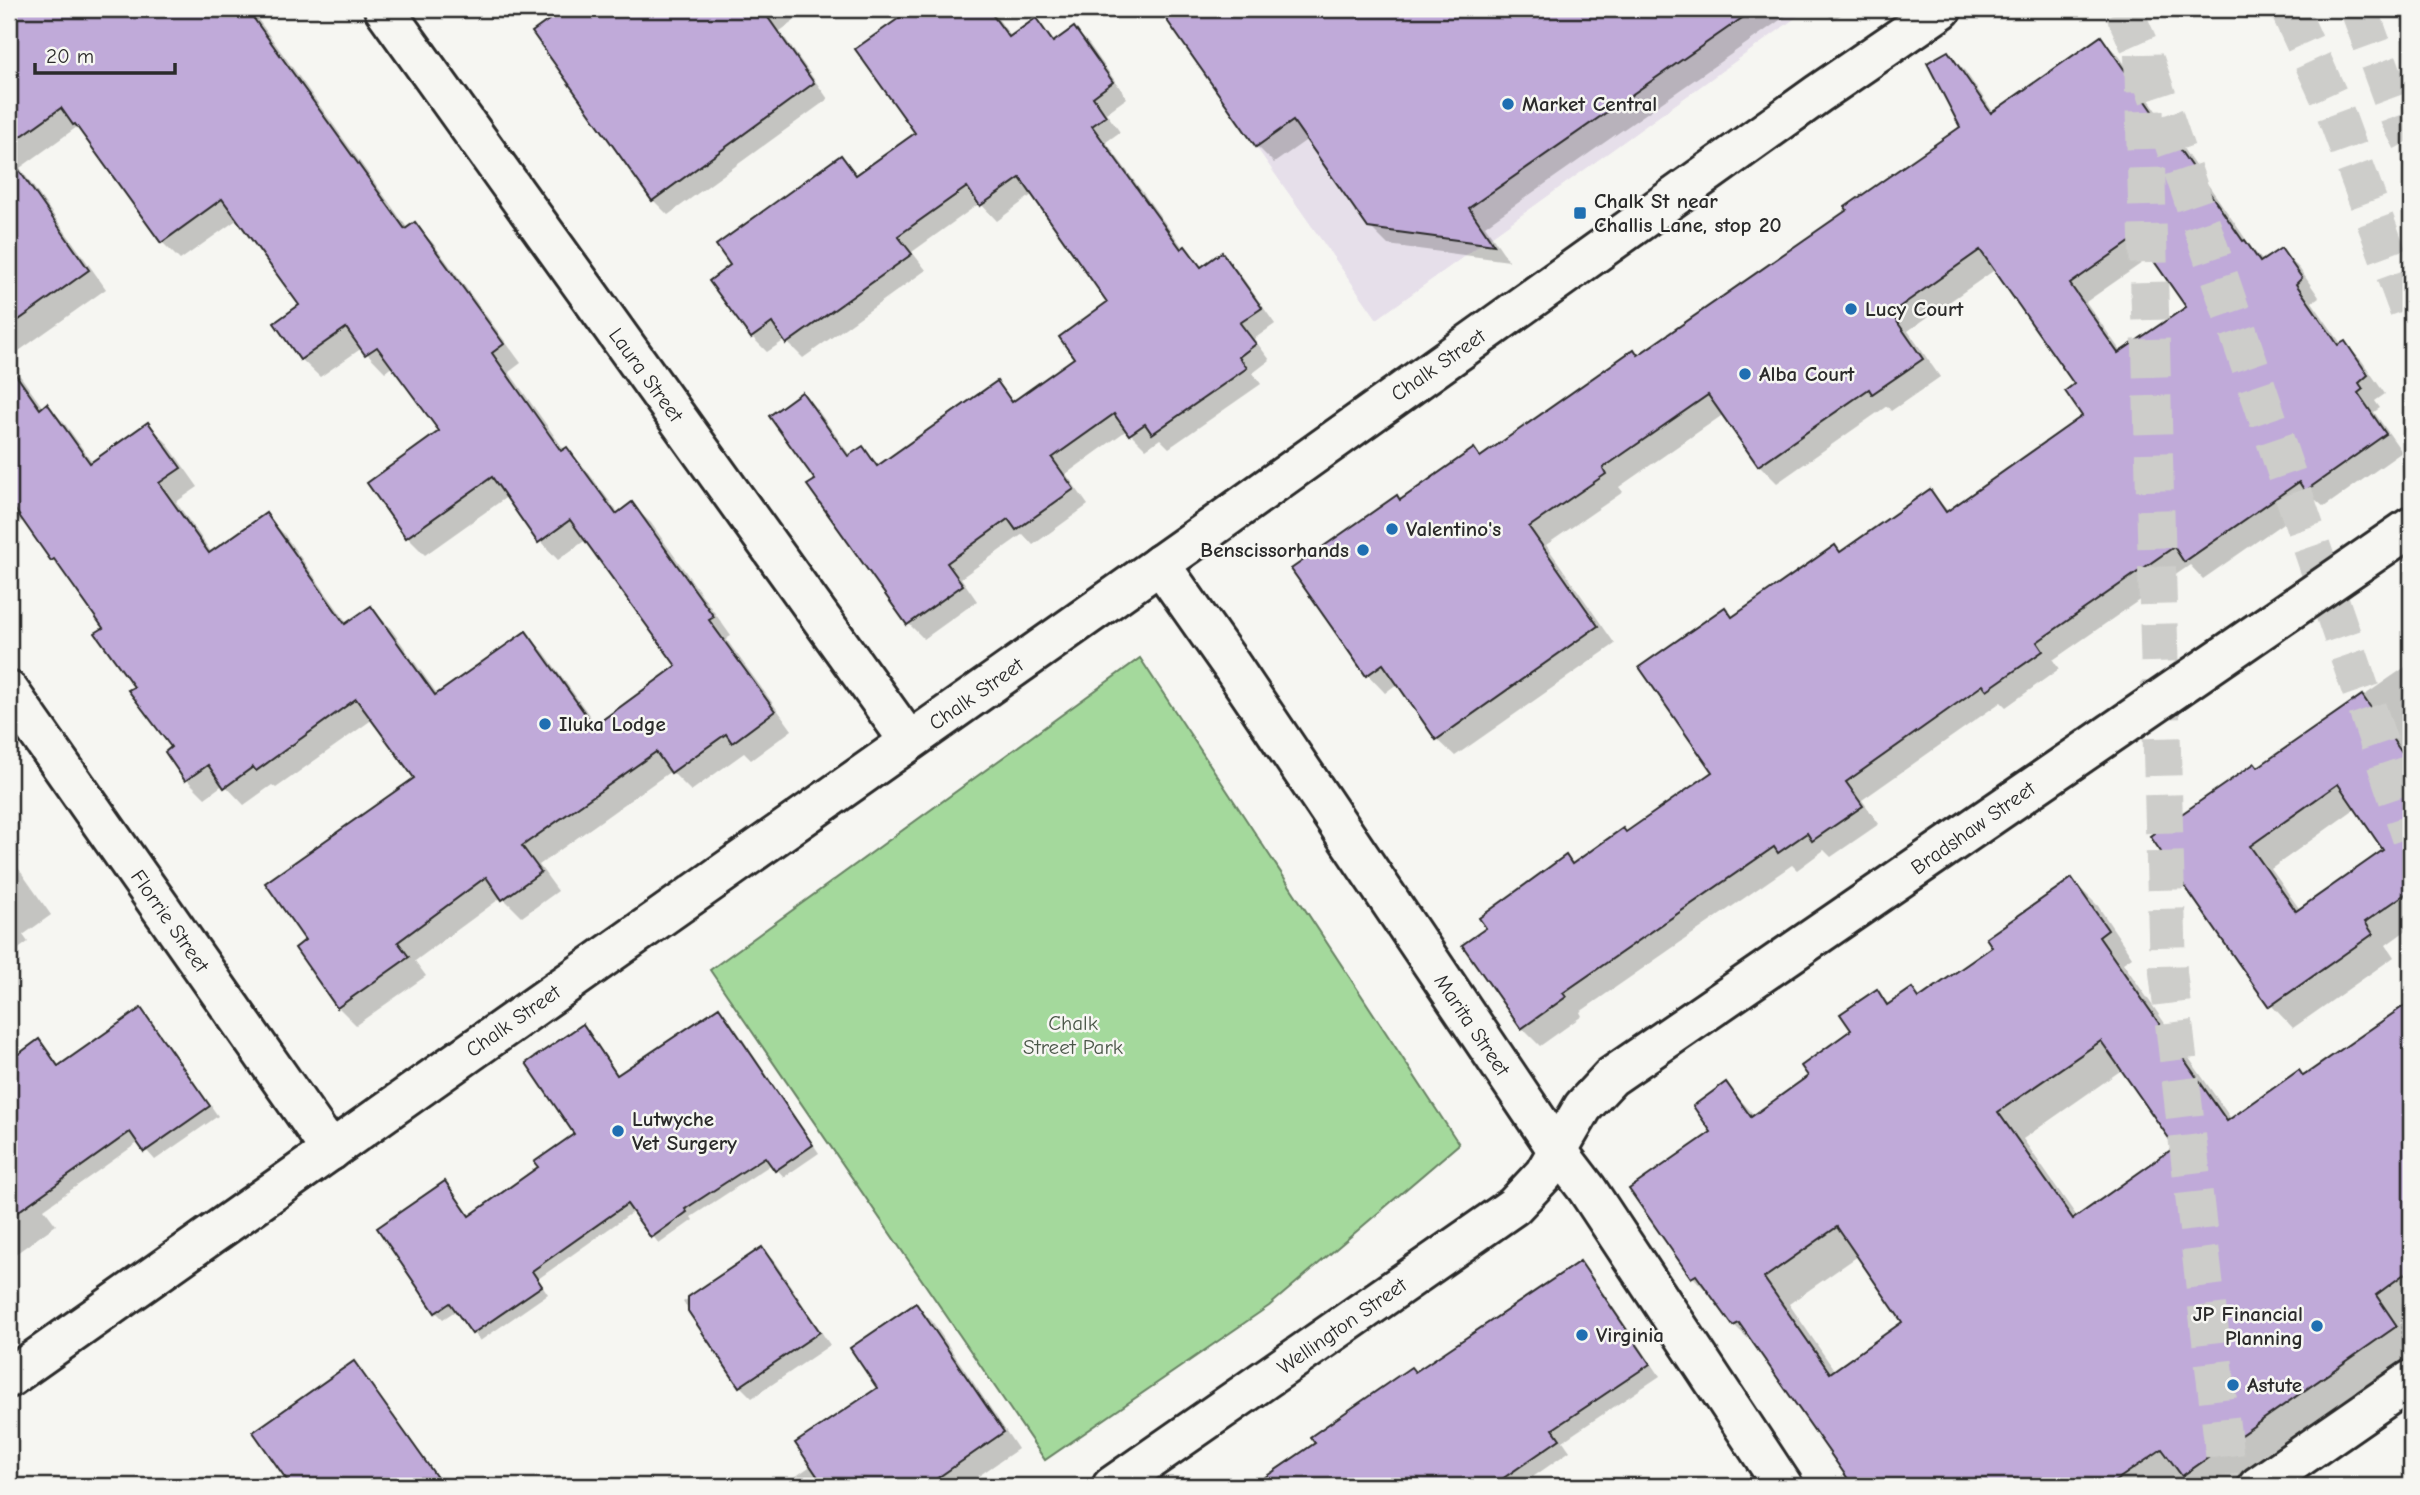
<svg xmlns="http://www.w3.org/2000/svg" width="2420" height="1495" viewBox="0 0 2420 1495" font-family="'Comic Neue',sans-serif">
	<rect width="100%" height="100%" fill="#f6f6f2"/>
	<filter id="ink" filterUnits="userSpaceOnUse"><feTurbulence type="fractalNoise" baseFrequency=".0143" numOctaves="2"/><feDisplacementMap in="SourceGraphic" scale="14" xChannelSelector="R" yChannelSelector="G"/><feConvolveMatrix kernelMatrix="1 2 1 2 8 2 1 2 1" color-interpolation-filters="sRGB"/></filter>
	<g filter="url(#ink)">
		<!-- built -->
		<polygon fill="#e6dfea" points="1159,9 1808,9 1377,319"/>
		<!-- green -->
		<polygon fill="#a4d99c" stroke="#688264" stroke-width="2" points="1140,658 1459,1144 1269,1306 1045,1460 710,970"/>
		<!-- shadow -->
		<g fill="#0003" fill-rule="evenodd">
			<polygon points="9,9 256,9 252,11 408,229 415,225 433,243 521,363 509,372 565,451 567,450 585,468 619,514 632,505 651,523 731,636 726,639 792,730 751,760 744,753 691,791 671,771 539,865 558,891 522,917 502,897 415,961 426,976 356,1025 338,1007 308,941 416,778 373,719 276,788 272,785 244,805 224,784 205,798 187,780 167,752 173,748 136,687 105,628 66,573 53,559 24,520 21,522 9,510 9,360 43,408 47,405 65,424 93,463 148,424 166,442 198,487 176,502 212,553 266,515 284,534 348,624 370,608 389,626 438,695 526,633 544,652 597,726 678,667 587,539 558,560 540,541 508,496 425,555 407,537 441,432 393,366 385,372 362,348 320,377 301,359 276,324 301,306 238,219 180,260 162,242 77,127 20,168 106,289 9,358"/>
			<polygon points="567,9 811,9 780,31 828,99 668,215 653,200 534,32"/>
			<polygon points="898,9 991,9 1012,38 1036,20 1055,42 1074,29 1089,44 1127,98 1106,113 1120,132 1106,142 1184,249 1185,248 1203,268 1221,255 1237,270 1275,324 1254,339 1270,360 1253,373 1261,384 1169,448 1160,439 1146,449 1127,430 1066,474 1088,505 1033,545 1023,534 961,578 977,601 924,639 909,624 818,480 801,394 817,409 851,457 863,448 880,466 997,383 1015,403 1076,359 1109,302 1033,194 997,221 980,203 912,252 926,270 803,358 785,340 767,352 752,337 712,281 732,265 841,158 858,175 917,134 904,17"/>
			<polygon points="1161,9 1796,9 1485,226 1509,261 1388,245 1370,227 1308,139 1274,163 1257,146"/>
			<polygon points="1822,9 1850,9 1833,20"/>
			<path d="M2101,39L2119,56L2254,251L2264,262L2281,251L2299,268L2319,297L2312,302L2342,345L2344,343L2362,361L2385,394L2375,401L2380,408L2374,412L2402,452L2324,507L2316,500L2203,579L2190,565L2053,660L2059,669L2006,707L2001,702L1862,800L1879,824L1831,857L1824,850L1797,870L1792,865L1580,1012L1582,1016L1540,1046L1522,1028L1573,865L1627,833L1714,772L1724,609L1733,618L1841,553L1929,491L1949,512L2085,416L2076,385L1996,269L1908,331L1940,377L1891,411L1887,406L1777,483L1759,465L1724,414L1619,487L1623,492L1546,545L1615,644L1455,756L1437,739L1398,683L1385,693L1368,675L1294,569L1401,501L1474,450L1481,458L1639,357L1850,211L1963,127L1947,53L1965,71L1994,113ZM2152,256L2188,307L2122,353L2086,302Z"/>
			<path d="M2411,663V927L2386,945L2394,957L2293,1028L2271,1005L2152,837L2258,769ZM2356,808L2386,851L2301,911L2271,869Z"/>
			<polygon points="9,855 51,915 23,935 28,942 9,956"/>
			<path d="M2072,880L2098,906L2132,957L2123,963L2232,1120L2304,1078L2411,1004V1314L2400,1322L2411,1337V1360L2229,1486H2195L2185,1476L2171,1486H1855L1761,1351L1734,1325L1718,1303L1693,1277L1631,1189L1713,1132L1726,1084L1755,1116L1810,1077L1853,1031L1876,992L1890,1005L1911,990L1920,999L1995,948ZM2123,1069L2178,1147L2078,1218L2023,1139ZM1858,1256L1905,1323L1835,1371L1789,1304Z"/>
			<polygon points="719,1009 727,1016 819,1153 784,1177 772,1164 691,1217 693,1220 659,1244 634,1211 538,1279 548,1294 480,1341 457,1310 443,1319 436,1312 445,1184 470,1217 540,1167 577,1134 583,1026 590,1033 619,1077"/>
			<polygon points="140,1010 150,1020 218,1116 155,1160 139,1142 44,1209 56,1225 14,1255 9,1250 9,1063 39,1041 60,1067"/>
			<polygon points="762,1249 774,1261 830,1345 752,1398 740,1386 683,1302"/>
			<polygon points="1580,1263 1591,1275 1660,1376 1563,1441 1570,1451 1520,1486 1256,1486 1416,1374"/>
			<polygon points="916,1305 932,1321 1018,1449 964,1486 782,1486 812,1465 880,1389"/>
			<polygon points="255,1433 442,1485 293,1486"/>
		</g>
		<!-- building -->
		<g fill="#c0aad9" stroke="#2b2b2b" stroke-width="2" fill-rule="evenodd">
			<polygon points="9,9 247,9 405,229 415,222 504,344 492,353 561,451 567,447 616,514 632,502 714,617 709,620 775,711 732,743 726,734 671,773 656,752 522,846 541,872 502,900 486,877 398,942 409,957 337,1008 295,948 305,940 265,883 414,778 356,699 256,771 253,767 224,788 208,765 185,781 165,752 171,747 128,690 134,687 95,633 103,628 54,559 51,561 9,501 9,365 40,409 47,403 90,463 148,422 181,468 159,483 209,553 266,513 345,624 371,606 435,695 526,631 594,726 676,666 570,520 538,543 492,477 406,538 367,483 439,431 377,347 365,355 346,328 300,360 274,323 299,305 222,199 161,243 75,124 73,125 61,108 9,145"/>
			<polygon points="564,9 762,9 814,83 652,201 532,32"/>
			<polygon points="912,9 988,9 1009,37 1036,18 1053,42 1074,27 1113,82 1093,97 1106,116 1092,126 1181,249 1185,246 1201,267 1222,252 1262,308 1240,323 1256,344 1239,357 1247,368 1152,434 1145,424 1129,435 1114,414 1052,458 1074,489 1016,530 1008,519 947,563 963,585 907,625 807,485 815,480 769,416 802,392 848,456 863,446 877,466 997,381 1012,402 1074,358 1059,337 1107,302 1020,178 980,206 967,187 898,236 912,254 786,344 772,323 751,338 709,281 730,265 716,245 841,155 856,175 915,133 855,49"/>
			<polygon points="1159,9 1755,9 1469,208 1494,245 1368,228 1293,121 1256,147"/>
			<path d="M2101,36L2243,241L2245,240L2260,262L2281,248L2302,278L2296,284L2338,345L2345,341L2368,375L2359,383L2363,389L2358,393L2386,434L2305,491L2299,482L2184,562L2174,547L2037,642L2043,651L1987,690L1983,685L1846,782L1863,806L1812,841L1807,833L1778,853L1774,847L1563,993L1566,997L1521,1029L1462,945L1486,928L1479,918L1566,855L1572,864L1623,828L1626,832L1712,772L1639,667L1725,607L1732,617L1835,545L1840,552L1930,489L1946,512L2082,416L2065,391L2074,384L1980,250L1891,313L1923,359L1872,394L1869,389L1758,466L1708,395L1603,468L1606,474L1529,527L1598,626L1436,740L1383,664L1366,676L1291,569L1397,495L1400,500L1474,448L1480,457L1634,349L1638,355L1847,210L1845,207L1960,127L1927,63L1948,51L1991,113ZM2137,237L2186,307L2118,353L2070,284Z"/>
			<polygon points="9,156 89,270 9,327"/>
			<path d="M2362,695L2411,766V890L2365,922L2373,934L2269,1007L2150,836L2255,763L2258,767ZM2338,784L2383,850L2296,911L2250,846Z"/>
			<path d="M2072,878L2108,930L2099,937L2227,1121L2299,1070L2303,1076L2411,1001V1269L2376,1295L2397,1326L2182,1476L2162,1449L2108,1486H1853L1739,1323L1733,1326L1696,1275L1691,1278L1629,1189L1711,1132L1693,1106L1726,1082L1751,1117L1808,1076L1801,1066L1851,1030L1840,1014L1877,989L1887,1005L1912,988L1919,998L1992,947L1986,938ZM2101,1041L2175,1147L2073,1219L1998,1112ZM1837,1227L1902,1322L1830,1373L1764,1278Z"/>
			<polygon points="719,1007 813,1145 775,1171 765,1157 685,1209 687,1212 651,1238 627,1204 532,1271 542,1286 472,1334 450,1303 435,1313 377,1228 445,1181 469,1216 538,1167 534,1162 574,1134 526,1063 583,1024 617,1075"/>
			<polygon points="141,1008 210,1106 144,1152 130,1132 9,1218 9,1061 39,1039 58,1066"/>
			<polygon points="762,1247 820,1332 739,1387 688,1311 688,1297"/>
			<polygon points="1580,1261 1650,1364 1553,1429 1560,1439 1492,1486 1252,1486 1315,1443 1310,1437 1411,1367 1415,1372"/>
			<polygon points="916,1303 1004,1432 926,1486 824,1486 795,1443 877,1388 850,1348"/>
			<polygon points="354,1361 443,1486 291,1486 253,1432"/>
		</g>
		<g fill="none" stroke-linecap="round" stroke-linejoin="round">
			<!-- minor-tunnel -->
			<polyline stroke="#cdcdca" stroke-width="38" stroke-dasharray="38 19" stroke-linecap="butt" points="2359,9 2399,118 2411,140"/>
			<!-- highway-tunnel -->
			<g stroke="#cdcdca" stroke-width="38" stroke-dasharray="38 19" stroke-linecap="butt">
				<polyline points="2123,9 2143,54 2411,837"/>
				<polyline points="2289,9 2331,101 2411,318"/>
				<polyline points="2143,54 2168,972 2228,1486"/>
			</g>
			<defs>
				<g id="minor">
					<polyline points="384,9 909,741"/>
					<polyline points="1160,564 1231,665 1558,1151 1587,1189 1783,1486"/>
					<polyline points="9,691 331,1151"/>
					<polyline points="9,1378 1210,529 1818,94 1942,9"/>
					<polyline points="1112,1486 1514,1206 1544,1174 1583,1107 1611,1077 2411,527"/>
					<polyline points="2258,1486 2411,1380"/>
				</g>
			</defs>
			<!-- minor casing -->
			<use href="#minor" stroke="#2b2b2b" stroke-width="44"/>
			<!-- minor -->
			<use href="#minor" stroke="#f6f6f2" stroke-width="38"/>
		</g>
	</g>
	<!-- markers -->
	<g fill="#1f6fb2" stroke="#f6f6f2" stroke-width="2.5">
		<circle cx="1508" cy="104" r="7"/>
		<rect x="1573" y="206" width="14" height="14" rx="3.5"/>
		<circle cx="1851" cy="309" r="7"/>
		<circle cx="1745" cy="374" r="7"/>
		<circle cx="1392" cy="529" r="7"/>
		<circle cx="1363" cy="550" r="7"/>
		<circle cx="545" cy="724" r="7"/>
		<circle cx="618" cy="1131" r="7"/>
		<circle cx="2317" cy="1326" r="7"/>
		<circle cx="1582" cy="1335" r="7"/>
		<circle cx="2233" cy="1385" r="7"/>
	</g>
	<g text-anchor="middle" stroke-width="5" stroke-linejoin="round" paint-order="stroke">
		<!-- poi labels -->
		<g font-size="21" font-weight="bold" fill="#2b2b2b" stroke="#f6f6f2" text-anchor="start">
			<text x="1522" y="111">Market Central</text>
			<text x="1594" y="208">Chalk St near<tspan x="1594" dy="24">Challis Lane, stop 20</tspan></text>
			<text x="1865" y="316">Lucy Court</text>
			<text x="1759" y="381">Alba Court</text>
			<text x="1406" y="536">Valentino's</text>
			<text x="1349" y="557" text-anchor="end">Benscissorhands</text>
			<text x="559" y="731">Iluka Lodge</text>
			<text x="632" y="1126">Lutwyche<tspan x="632" dy="24">Vet Surgery</tspan></text>
			<text x="2303" y="1321" text-anchor="end">JP Financial<tspan x="2303" dy="24">Planning</tspan></text>
			<text x="1596" y="1342">Virginia</text>
			<text x="2247" y="1392">Astute</text>
		</g>
		<!-- street labels -->
		<g font-size="21" fill="#2b2b2b" stroke="#f6f6f2">
			<text transform="translate(1438 365) rotate(-35)" y="7">Chalk Street</text>
			<text transform="translate(646 375) rotate(54)" y="7">Laura Street</text>
			<text transform="translate(976 694) rotate(-35)" y="7">Chalk Street</text>
			<text transform="translate(1973 828) rotate(-35)" y="7">Bradshaw Street</text>
			<text transform="translate(170 921) rotate(55)" y="7">Florrie Street</text>
			<text transform="translate(513 1021) rotate(-35)" y="7">Chalk Street</text>
			<text transform="translate(1472 1025) rotate(56)" y="7">Marita Street</text>
			<text transform="translate(1342 1326) rotate(-35)" y="7">Wellington Street</text>
		</g>
		<!-- park labels -->
		<g font-size="21" fill="#495647" stroke="#f6f6f2">
			<text x="1073" y="1030">Chalk<tspan x="1073" dy="24">Street Park</tspan></text>
		</g>
	</g>
	<!-- margin -->
	<rect width="2420" height="1495" fill="none" stroke="#f6f6f2" stroke-width="35"/>
	<rect x="18" y="18" width="2385" height="1460" fill="none" stroke="#2b2b2b" stroke-width="2.5" filter="url(#ink)"/>
	<!-- scale -->
	<path d="M35 63v10h140v-10" fill="none" stroke="#2b2b2b" stroke-width="3.5"/>
	<text x="46" y="63" font-size="21" fill="#2b2b2b" stroke="#f6f6f2" stroke-width="5" paint-order="stroke">20 m</text>
</svg>
